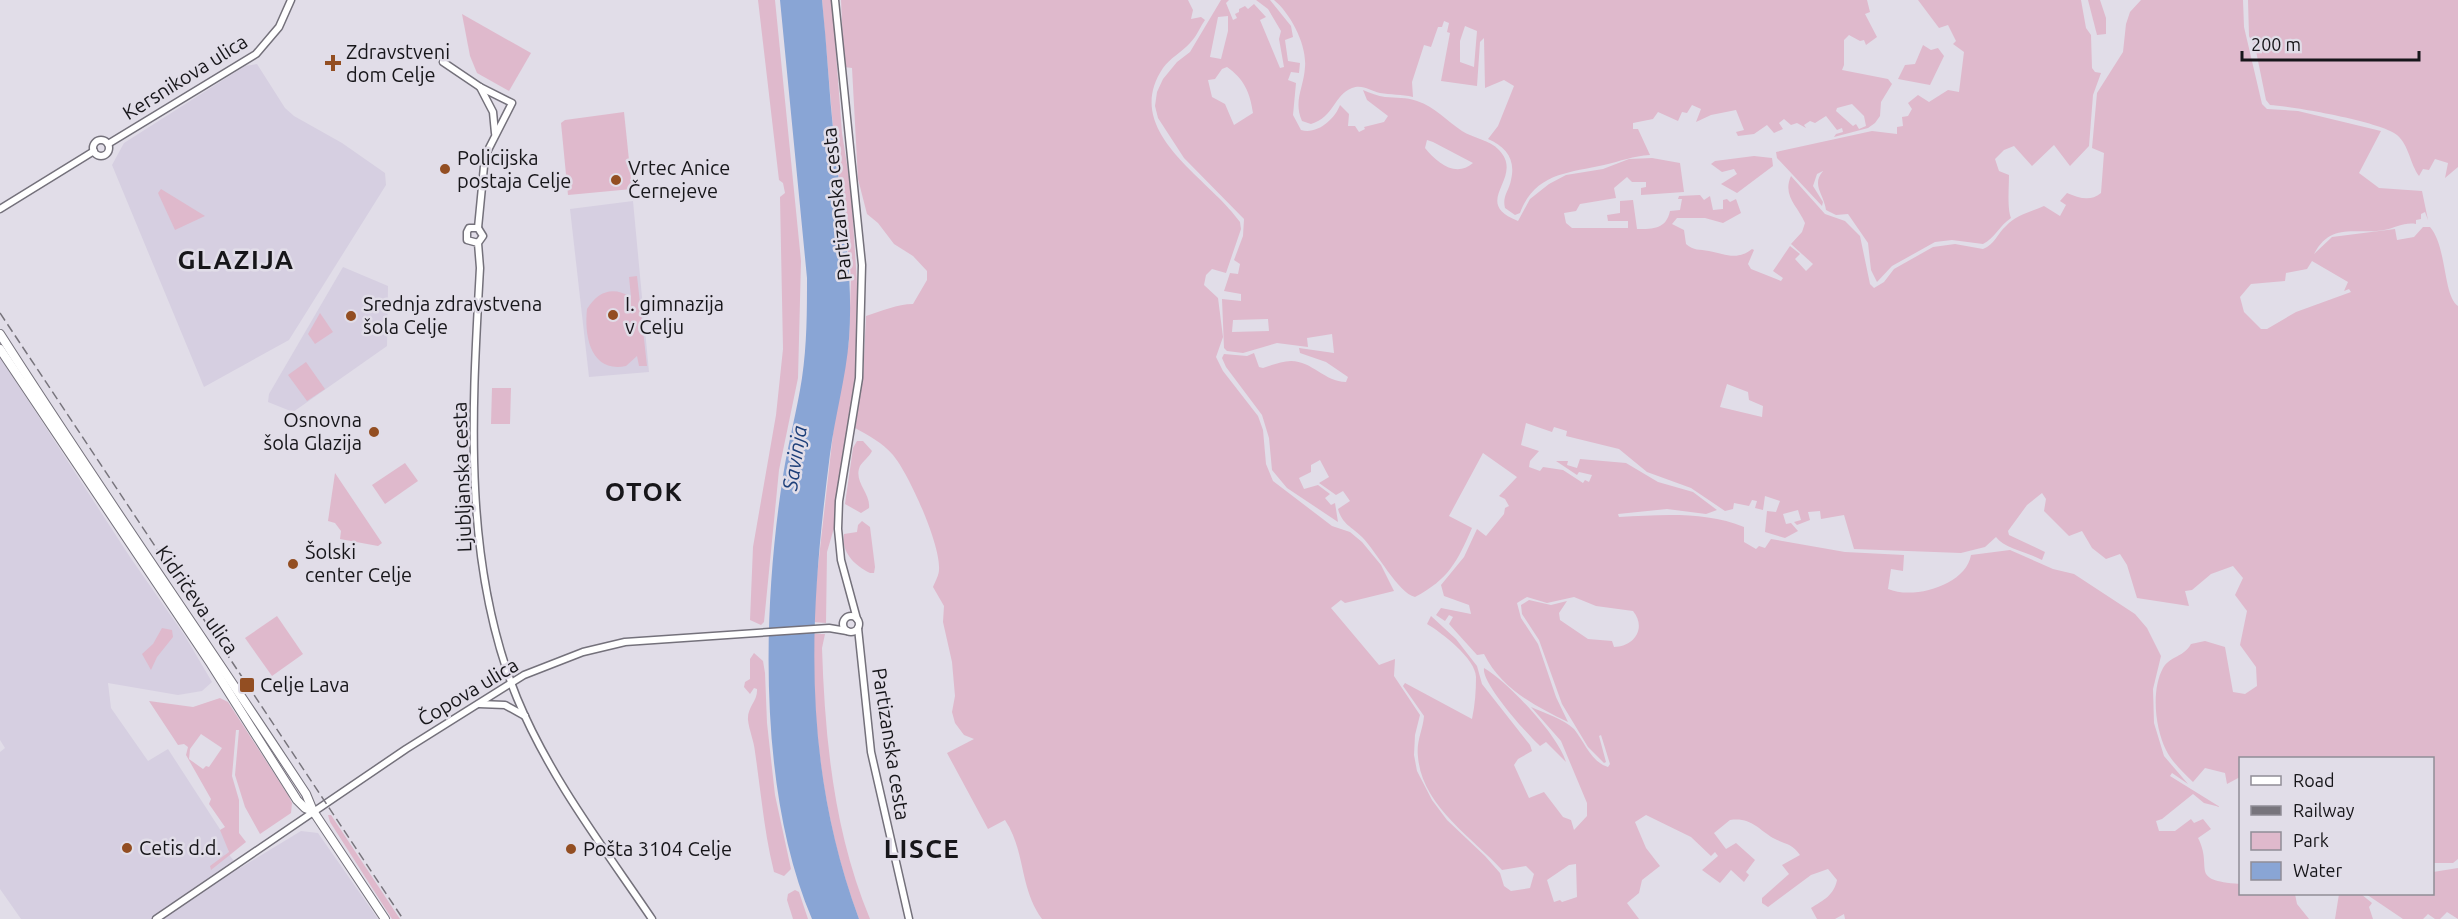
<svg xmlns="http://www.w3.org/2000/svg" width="2458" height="919" viewBox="0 0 2458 919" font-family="Ubuntu,sans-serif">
	<rect width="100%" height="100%" fill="#e1dde8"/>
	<!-- built -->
	<g fill="#d6cfe1">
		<polygon points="257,64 285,108 294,116 342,143 385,173 386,185 289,340 204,387 112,165 124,143 245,66"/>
		<polygon points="633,201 649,372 589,377 570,209"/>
		<polygon points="343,267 388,286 387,346 293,412 268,402 269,394"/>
		<polygon points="0,357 130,557 185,636 212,682 202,691 178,695 108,683 111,708 148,761 168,749 225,837 230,856 240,868 301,831 318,833 378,919 21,919 0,889 0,752 5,748 0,740"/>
	</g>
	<!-- green -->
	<g fill="#dfb9cc" fill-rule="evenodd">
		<polygon points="758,0 775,0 801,261 798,378 779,470 764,622 761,625 750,620 753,547 776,415 783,349 780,197 785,193 783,183 779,180"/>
		<polygon points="822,0 832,0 842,133 851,190 859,314 856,378 834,528 827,552 826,623 813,622 815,593 835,416 849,341 851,276 834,139"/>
		<path d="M841,0H1188L1193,10L1191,19L1201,17L1205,20C1200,27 1197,36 1190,43C1182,52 1170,58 1163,68C1120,132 1210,178 1240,222L1241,229L1226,273L1212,269L1206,275L1204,285L1218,298L1223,337L1216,357L1223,371L1258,416L1263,430L1266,464L1273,481L1332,526L1350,532L1362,542L1381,565L1394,591L1345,603L1341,600L1331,608L1379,665L1395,659L1394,676L1420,715L1415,735L1414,755L1417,771L1432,800L1447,820L1485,856L1500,873L1504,886L1511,891L1530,888L1534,874L1526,866L1502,870C1472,837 1422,806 1418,757C1416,741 1423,730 1424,716L1403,686L1405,683L1472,719C1475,705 1476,691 1476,677C1476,659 1441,632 1427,624L1431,616L1456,639L1477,666L1482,684L1530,745L1532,751L1518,759L1514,765L1529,798L1544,792L1563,817L1571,820L1574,830L1587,816V803L1561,741L1531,707C1544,713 1564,719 1574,729C1584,741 1591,762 1608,767L1610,764L1601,735L1599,736L1606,762L1604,763L1588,747L1562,704L1539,640L1522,614L1521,605L1529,600L1551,605L1567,601L1559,613L1560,620L1588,639L1612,641L1614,647C1634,647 1647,628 1633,611L1596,606L1574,597L1547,603L1527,597L1517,603L1521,618L1538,644L1556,697L1568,722C1534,706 1501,688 1484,654L1477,655L1449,624L1453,617L1449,615L1445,621L1436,615L1441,608L1471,614L1469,605L1444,596L1441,585L1464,557L1477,529L1486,536L1504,514L1505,508L1509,506L1505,499L1499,496L1517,477L1483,453L1449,516L1472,528C1457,562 1449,579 1415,597C1398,593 1377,552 1362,537C1352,527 1342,524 1338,509L1350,501L1343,491L1336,495L1319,483L1329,477L1320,460L1311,465V472L1299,478L1304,489L1318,485L1330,494L1325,498L1331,505L1335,503L1338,522L1287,488L1272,470L1269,438L1262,415L1226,367L1222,358L1224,354L1247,356L1254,353L1259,367L1263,368C1272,365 1282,361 1291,361C1312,361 1325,382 1346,382L1348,377L1326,362L1300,353L1299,348L1334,353L1332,334L1307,338L1308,347L1277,343L1243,353L1227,351L1224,348L1222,299L1241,301V294L1224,291L1230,273L1238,274L1240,264L1234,260L1243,236L1244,219L1184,158L1158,118L1155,106L1157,92L1163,79L1177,62L1190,52L1221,0H1229L1226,3L1233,20L1237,18L1235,14L1239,12V9L1245,6L1248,9L1254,4L1266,17L1260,20L1280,68L1284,67L1279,39L1281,31L1268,9L1256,0H1270L1291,26L1293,37L1285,40L1288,61L1300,63L1299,73L1291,72L1288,80L1296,83L1293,115L1301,130C1317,135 1335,119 1340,105L1349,114L1348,126H1355L1359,132L1365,129L1364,127L1384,122L1388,116L1367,100L1363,90C1370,93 1378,96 1385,97C1396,98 1406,97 1417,101C1435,107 1447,121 1462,131C1473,138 1490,140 1499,150C1526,178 1469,202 1518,221L1530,199L1549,184L1566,175L1603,169L1629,159L1652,158L1680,163L1684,192L1641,195V188L1646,187V182H1632L1627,177L1614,188L1616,198L1580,204L1576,211L1564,213L1566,223L1572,228H1628V221H1608L1607,215L1620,213V201L1633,200L1637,229C1654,229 1666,229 1670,211L1680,210L1682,199H1678L1679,196L1700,195L1704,200L1710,196L1713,210L1723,209V200L1727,199L1730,202L1736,199L1741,213L1723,223L1705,218H1677L1672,224L1684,230L1686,244C1694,251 1699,249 1709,251C1725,254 1737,261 1752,249L1754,250L1748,264L1751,269L1781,281L1783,278L1773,271L1790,246L1800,254L1795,259L1806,271L1813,264L1791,244L1802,232L1805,223C1798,206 1782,196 1791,176L1825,214L1845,221L1860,236L1870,284L1874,288L1884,282L1894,269L1933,247L1955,244L1983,249C1995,244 1997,234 2006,226C2016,215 2031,212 2044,206L2060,216L2066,205L2060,201L2067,193C2079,198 2090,202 2101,193L2104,153L2092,148L2097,93L2123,52L2126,24L2130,12L2141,0H2243L2244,27L2262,104L2267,109L2298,111L2381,131L2359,173L2379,188L2422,191L2428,220L2425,212L2421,214V219L2416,220V224C2404,222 2396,228 2384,230C2355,235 2331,222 2314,254L2332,237L2395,229L2397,240L2414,237L2423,227H2430C2447,246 2443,296 2458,306V859L2453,863H2433L2432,758H2240V777L2227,784L2225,773L2205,768L2193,782C2183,772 2172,762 2166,750C2155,728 2151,690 2163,668C2170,656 2184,657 2191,644L2205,641L2225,647L2233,692L2245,694L2257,686L2256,667L2240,645L2247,611L2235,595L2243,578L2233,566L2211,574L2192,590L2185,591L2189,606L2137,598L2127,565L2120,554L2106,559L2092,548L2082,531L2069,536L2044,511L2046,499L2042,493L2027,505L2008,531L2009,535L2045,552L2042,560C2028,552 2005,549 1996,537L1985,547L1961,553L1854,549L1844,515L1821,519L1820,511L1808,512L1810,520L1797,525L1794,522L1801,520L1798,510L1783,514L1786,524L1791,523L1798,531L1785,538L1765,532L1767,511L1776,512L1780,501L1765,496L1763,510L1755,508L1757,501L1752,500L1749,506L1734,503L1733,509L1725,511L1691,488L1647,472L1619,449L1566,436L1567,431L1554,427L1552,432L1526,423L1521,445L1539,451L1530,461L1529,467L1540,471L1543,467L1563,470L1583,483L1585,480L1589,482L1592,475L1579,472L1577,475L1556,461H1568L1567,465L1577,468L1580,459L1626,463L1658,482L1693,492L1717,510L1706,514L1667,509L1618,514L1619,517C1660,515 1705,511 1744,527V542L1756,549L1759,546L1765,548L1771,539L1845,552L1904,555L1903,571L1891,569L1888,589C1914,600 1966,585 1971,555L2010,550L2053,569L2074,574L2135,614L2147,628L2161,656L2153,689L2154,723L2164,756L2188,784L2172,773L2170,776L2220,807L2204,803L2193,794L2162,819L2156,821L2159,831H2175L2191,819L2194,823L2203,819L2211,829L2198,838C2214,869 2187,880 2240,884V894H2295L2297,904L2309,919H1845L1844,914L1835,919H1817L1811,908C1824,900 1834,895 1837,880L1828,869L1811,875L1768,907L1762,903V898L1789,874L1782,865L1800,855C1792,843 1784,844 1773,838C1758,829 1751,817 1730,820L1714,833L1726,849L1736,843L1755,860L1746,872L1749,875L1744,882L1731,870L1720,883L1702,870L1718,856L1715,852L1711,856L1691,837L1646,815L1635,822L1646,848L1660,866L1642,880L1639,893L1627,903L1639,919H1042C1019,887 1026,852 1005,820L988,829L947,753L974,739L964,735L955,723L952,712L955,696L952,662L943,622L944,606L933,587C935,582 939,575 939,570C941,545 909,474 893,455C883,443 868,435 855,428L863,378L866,316C882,311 897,304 913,304L927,280V271L913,256L894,244L878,223L867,214L858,179L852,68L844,67ZM1228,16V31L1221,59L1210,57L1218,17ZM1227,67C1244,79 1250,92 1253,113L1234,125L1225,104L1212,97L1208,80L1215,79L1222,69ZM1427,140L1433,142L1473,163C1456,178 1437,163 1425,148ZM2312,261L2348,282L2344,291L2349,289L2351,292L2296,312L2267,329H2261L2244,312L2240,297L2251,284L2285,281L2286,273L2307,269ZM1268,319L1269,331L1232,332L1233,320ZM1727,384L1748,392L1749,400L1763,406L1762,417L1720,407ZM1576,864L1577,897L1562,902L1560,900L1554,902L1547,880L1569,865Z"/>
		<path d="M1274,0H1867L1870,12L1865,14L1877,37L1866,45L1864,40L1860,41L1849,35L1844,40V65L1842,70L1888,79L1892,84L1881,102L1880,116L1875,123L1868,128L1834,137L1836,134L1843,132L1842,128L1837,130L1826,116L1815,123L1810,121L1804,125L1806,128L1797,123L1791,125L1784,119L1779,123L1783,129L1774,133L1767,125L1754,134L1738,136L1736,132L1744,130L1736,110L1711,115L1696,122L1701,109L1692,105L1687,113L1682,112L1678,121L1658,112L1653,119L1633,123V129H1638L1650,155C1633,156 1621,161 1604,165C1568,173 1535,173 1520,213L1515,215L1505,208C1502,196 1509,191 1511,180C1516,159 1506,147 1488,139L1498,126L1514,86L1504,80L1485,88L1484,38L1480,42L1477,86L1441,81L1450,33L1447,32L1449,23L1444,21L1442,27H1438L1431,47L1424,45L1412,82L1413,97C1402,94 1390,95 1380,93C1370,91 1363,84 1352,88C1334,95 1334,117 1311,124L1302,121C1293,101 1304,87 1305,67C1307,45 1291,14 1274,0ZM1465,26L1477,31L1474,67L1460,62V41ZM1852,104L1864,116L1866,126L1859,129L1856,124L1853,126L1836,111L1837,108Z"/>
		<path d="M1918,0H2081L2086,28L2091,35L2092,68L2095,72L2101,73L2093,95L2089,146L2070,166L2054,145L2032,166L2014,146L2004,150L1995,159L1999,171L2009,175C2009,186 2007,208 2011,218C1999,226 1995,238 1983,244L1952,240L1935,242L1892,266L1877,282L1871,270L1868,243L1848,214L1836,215L1826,210C1824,194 1811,185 1823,171L1817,174L1813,186L1823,202L1822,206L1777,158L1776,152L1872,131L1897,134V127L1903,126L1902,117L1908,116L1912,109L1908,103L1918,95L1929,102L1948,90L1959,92L1964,52L1953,44L1956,41L1948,25L1939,28Z"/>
		<polygon points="2088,0 2100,0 2106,18 2106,34 2097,35"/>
		<path d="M2248,0H2458V167L2445,178L2448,163L2435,159L2429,170L2423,169L2419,176C2410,164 2409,145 2397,135C2383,122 2292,106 2270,105L2266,100L2256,51L2249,36Z"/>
		<polygon points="462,14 531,53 509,91 477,73 470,56"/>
		<polygon points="1923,45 1931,50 1938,48 1944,56 1930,85 1898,79 1905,65 1915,64"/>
		<polygon points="624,112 632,189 568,195 561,123 565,120"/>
		<polygon points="1754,156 1772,158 1773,166 1737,193 1721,184 1737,174 1734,169 1722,172 1711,164 1715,161"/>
		<polygon points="161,189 205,216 175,230 158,193"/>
		<path d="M637,276L647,366H639L637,356L626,366C591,373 584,337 587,309C598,291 613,286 631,297L629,277Z"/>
		<polygon points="320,313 333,332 315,344 308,334"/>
		<polygon points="306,362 325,389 307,401 288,375"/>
		<polygon points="492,388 511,388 510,424 491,424"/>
		<path d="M857,441H863L872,451C869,457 863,461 860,466C853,482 871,493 869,508L861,513L845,504L853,448Z"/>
		<polygon points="405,463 418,481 385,504 372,485"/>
		<polygon points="335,473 382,543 378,546 340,539 341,531 335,523 328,521"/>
		<path d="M862,521L870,527L875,567L874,573H870C854,565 841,552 844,534L857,532L858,525Z"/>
		<polygon points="277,616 303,654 272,676 245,638"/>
		<polygon points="162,628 172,630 173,637 157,657 151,670 142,654 153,644"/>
		<path d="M813,634H825L822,648C825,741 834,832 870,919H859C824,826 813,733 813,634Z"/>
		<path d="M754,653L763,661L765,673L767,723L775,795L791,869L784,876L774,872C764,832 761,792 755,752C754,741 749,730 748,720C747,707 758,701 757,689L754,688L750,694L744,687L745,682L750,679V659Z"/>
		<path d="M1484,668C1509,683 1558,735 1566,762L1546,742L1540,746C1527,734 1481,683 1484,668Z"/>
		<path d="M220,698L228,702L288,795L292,803L291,813L260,834L245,807L235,775L239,730H236L232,776L239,800V833L246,842L211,870L210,866L229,852L220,830L225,827L209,804L211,799L186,755L188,747L184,744L178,745L149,701L193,707ZM201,734L222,748L209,767L206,766L203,769L189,759L190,749Z"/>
		<polygon points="328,815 331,815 400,919 392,919 330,822"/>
		<polygon points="2458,868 2458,919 2447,912 2440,919 2435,919 2428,914 2423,919 2403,919 2366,894 2432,894 2433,872"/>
		<polygon points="795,890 799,892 808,919 793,919 787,900 788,894"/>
		<polygon points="2339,894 2361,894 2372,903 2369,907 2373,919 2335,919"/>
	</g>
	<!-- water -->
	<path fill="#89a5d5" d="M780,0H822C827,46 829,93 834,139C841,207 854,271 849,339C846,377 835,416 830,454C809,617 801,761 859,919H812C758,793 762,610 783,476C788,443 797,411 802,378C807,345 807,311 807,278Z"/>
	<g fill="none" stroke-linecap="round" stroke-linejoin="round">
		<defs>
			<g id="minor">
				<polyline points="835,0 862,265 859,378 839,501 838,529 841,560 857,619"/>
				<polyline points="443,62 480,87 512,103 485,156 478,228"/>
				<polyline points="480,87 493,112 495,133"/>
				<circle cx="101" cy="148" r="8"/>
				<polyline points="108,144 256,54 279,27 291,0"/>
				<polyline points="0,209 94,151"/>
				<path d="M478,243L467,240V232L469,228H478L483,236L478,243L480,268C472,411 462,562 517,698C550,778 604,848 652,919"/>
				<circle cx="851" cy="624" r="8"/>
				<polyline points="858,628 871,752 909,919"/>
				<polyline points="479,704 505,705 525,716"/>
				<polyline points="156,919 406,749 524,675 583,652 625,642 829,628 847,631"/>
			</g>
			<g id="major">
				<path d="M0,334C99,489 205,640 306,794L313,811L385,919"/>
				<polyline points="0,349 211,664 297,800 305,808 313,811"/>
			</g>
		</defs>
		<!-- minor casing -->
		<use href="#minor" stroke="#74717b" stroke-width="9"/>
		<!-- major casing -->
		<use href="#major" stroke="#74717b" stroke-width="10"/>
		<!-- minor -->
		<use href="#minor" stroke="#fff" stroke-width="6"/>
		<!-- major -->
		<use href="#major" stroke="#fff" stroke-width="8"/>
		<!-- rail -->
		<polyline stroke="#77747c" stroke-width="1.5" stroke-dasharray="9 4.5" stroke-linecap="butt" points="0,313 403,919"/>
	</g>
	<!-- markers -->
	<g fill="#934e22" stroke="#e1dde8" stroke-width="2">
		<path d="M330 54h6v6h6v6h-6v6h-6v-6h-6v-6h6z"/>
		<circle cx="445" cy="169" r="6"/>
		<circle cx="616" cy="180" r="6"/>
		<circle cx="613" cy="315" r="6"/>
		<circle cx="351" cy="316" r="6"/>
		<circle cx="374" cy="432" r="6"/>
		<circle cx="293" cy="564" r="6"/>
		<rect x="239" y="677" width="16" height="16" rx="3"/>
		<circle cx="127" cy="848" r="6"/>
		<circle cx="571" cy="849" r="6"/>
	</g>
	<g text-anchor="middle" stroke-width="5" stroke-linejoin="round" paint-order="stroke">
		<!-- poi labels -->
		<g font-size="20" fill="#17161a" stroke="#e1dde8" text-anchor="start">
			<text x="346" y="59">Zdravstveni<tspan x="346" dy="23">dom Celje</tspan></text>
			<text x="457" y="165">Policijska<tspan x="457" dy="23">postaja Celje</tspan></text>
			<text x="628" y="175">Vrtec Anice<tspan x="628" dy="23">Černejeve</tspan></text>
			<text x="363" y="311">Srednja zdravstvena<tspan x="363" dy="23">šola Celje</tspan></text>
			<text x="625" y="311">I. gimnazija<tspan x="625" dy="23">v Celju</tspan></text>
			<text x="362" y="427" text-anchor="end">Osnovna<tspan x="362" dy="23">šola Glazija</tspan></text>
			<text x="305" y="559">Šolski<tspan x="305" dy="23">center Celje</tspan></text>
			<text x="260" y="692">Celje Lava</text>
			<text x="139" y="855">Cetis d.d.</text>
			<text x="583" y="856">Pošta 3104 Celje</text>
		</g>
		<!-- street labels -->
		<g font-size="20" fill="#17161a" stroke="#e1dde8">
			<text transform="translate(185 77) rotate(-32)" y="7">Kersnikova ulica</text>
			<text transform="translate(837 204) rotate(-96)" y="7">Partizanska cesta</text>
			<text transform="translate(462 477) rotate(-92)" y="7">Ljubljanska cesta</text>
			<text transform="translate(197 600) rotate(55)" y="7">Kidričeva ulica</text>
			<text transform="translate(468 692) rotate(-31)" y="7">Čopova ulica</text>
			<text transform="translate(891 744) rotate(81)" y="7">Partizanska cesta</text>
		</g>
		<!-- water labels -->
		<g font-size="21" font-style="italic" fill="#1d3f79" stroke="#e1dde8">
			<text transform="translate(795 458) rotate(-81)" y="7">Savinja</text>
		</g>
		<!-- district labels -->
		<g font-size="26" font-weight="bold" letter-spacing="1.5" fill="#17161a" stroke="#e1dde8">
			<text x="236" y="269">GLAZIJA</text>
			<text x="644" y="501">OTOK</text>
			<text x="922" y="858">LISCE</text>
		</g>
	</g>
	<!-- legend -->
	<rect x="2239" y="757" width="195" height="138" fill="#e1dde8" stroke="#908d96" stroke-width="1.5"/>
	<rect x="2251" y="776" width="30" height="9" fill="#ffffff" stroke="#908d96" stroke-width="1.5"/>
	<text x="2293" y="787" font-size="18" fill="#17161a">Road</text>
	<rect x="2251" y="806" width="30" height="9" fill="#77747c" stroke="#908d96" stroke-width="1.5"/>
	<text x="2293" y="817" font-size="18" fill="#17161a">Railway</text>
	<rect x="2251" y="832" width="30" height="18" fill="#dfb9cc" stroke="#908d96" stroke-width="1.5"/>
	<text x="2293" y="847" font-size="18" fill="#17161a">Park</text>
	<rect x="2251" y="862" width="30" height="18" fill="#89a5d5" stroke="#908d96" stroke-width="1.5"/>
	<text x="2293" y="877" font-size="18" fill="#17161a">Water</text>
	<!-- scale -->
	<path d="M2242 51v9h177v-9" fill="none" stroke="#17161a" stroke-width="3"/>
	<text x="2251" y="51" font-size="18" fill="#17161a" stroke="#e1dde8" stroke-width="4.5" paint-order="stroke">200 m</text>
</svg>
